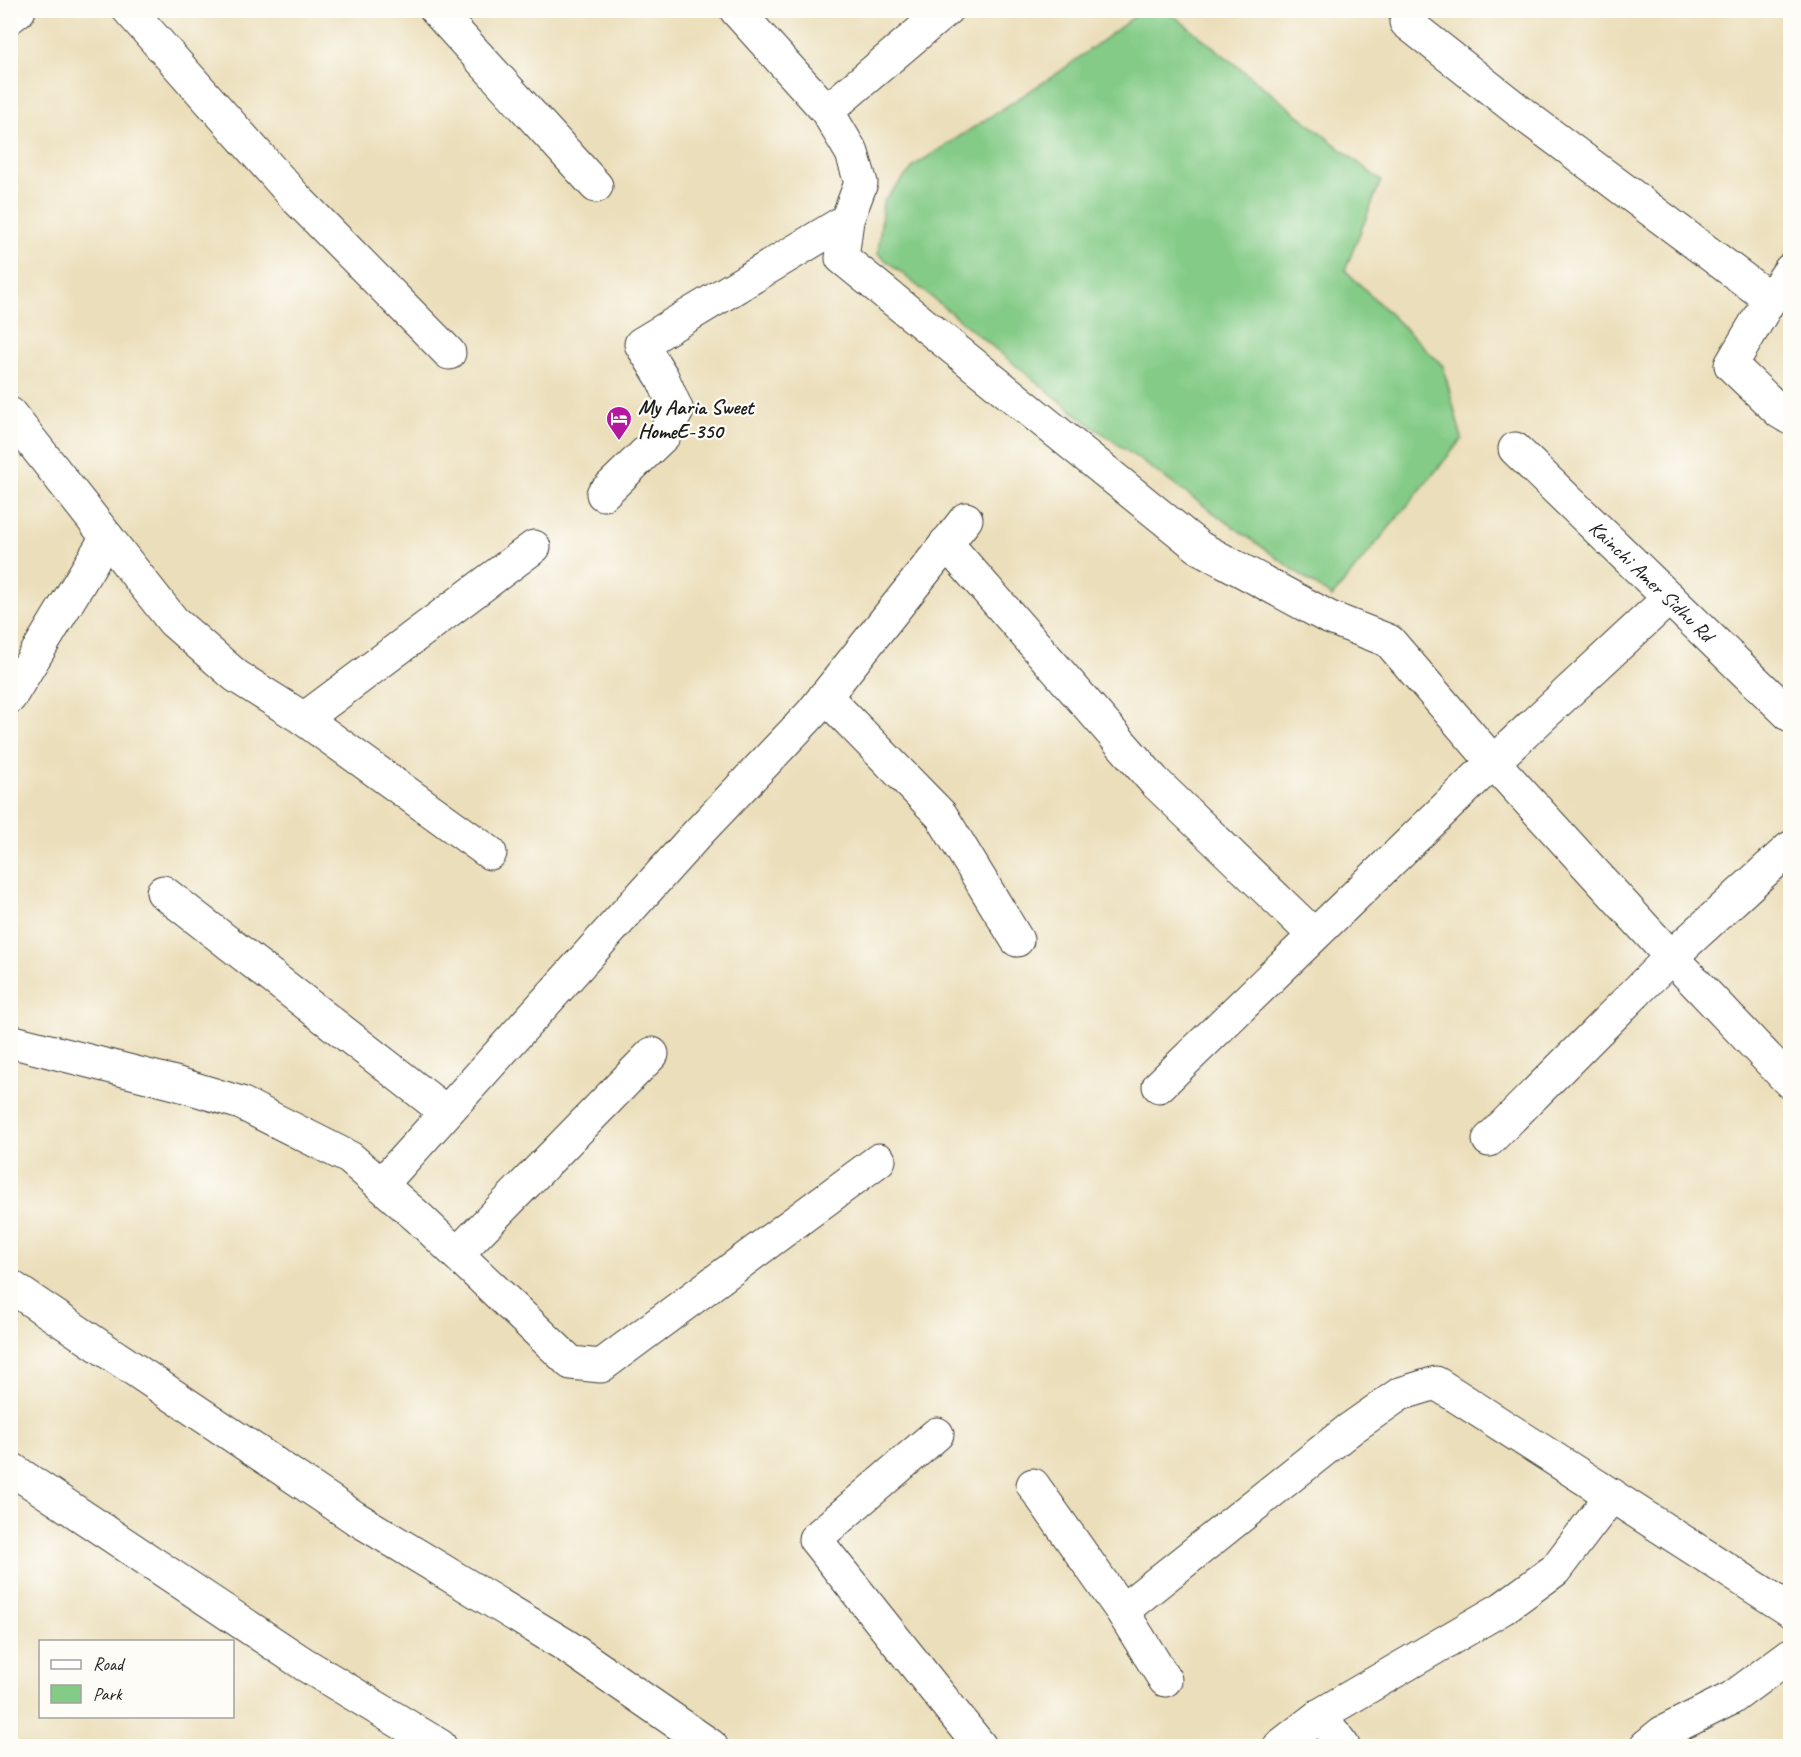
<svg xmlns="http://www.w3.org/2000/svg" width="1801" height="1757" viewBox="0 0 1801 1757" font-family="Caveat,sans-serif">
	<rect width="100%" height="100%" fill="#fdfcf7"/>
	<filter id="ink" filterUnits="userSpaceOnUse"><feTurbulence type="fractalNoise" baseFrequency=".0167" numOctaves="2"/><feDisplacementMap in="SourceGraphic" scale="12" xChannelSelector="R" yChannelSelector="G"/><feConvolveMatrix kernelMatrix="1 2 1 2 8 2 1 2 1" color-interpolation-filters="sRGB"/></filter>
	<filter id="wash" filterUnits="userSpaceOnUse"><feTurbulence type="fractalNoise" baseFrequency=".008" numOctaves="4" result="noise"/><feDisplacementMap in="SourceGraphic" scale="24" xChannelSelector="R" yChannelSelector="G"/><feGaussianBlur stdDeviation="1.35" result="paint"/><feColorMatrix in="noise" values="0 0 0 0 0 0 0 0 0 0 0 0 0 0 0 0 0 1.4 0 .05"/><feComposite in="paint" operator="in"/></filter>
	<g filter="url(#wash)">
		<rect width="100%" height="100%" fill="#ebdeba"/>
		<!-- green -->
		<polygon fill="#83cb86" stroke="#507451" stroke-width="1.5" points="1142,11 1168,11 1381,181 1345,270 1443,366 1462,439 1332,597 1085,421 878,254 883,202 915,165 1058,73"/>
	</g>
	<g filter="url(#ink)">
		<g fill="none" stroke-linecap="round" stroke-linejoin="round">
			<defs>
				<g id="minor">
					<polyline points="129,10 296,198 449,353"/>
					<polyline points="436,10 596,186"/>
					<polyline points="736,10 827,111 852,153 861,183 847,220 842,258 1200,548 1328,617 1389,641 1493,762 1671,957 1790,1082"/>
					<polyline points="10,17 19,10"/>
					<polyline points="1406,22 1524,115 1770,299 1790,270"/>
					<polyline points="827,111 946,10"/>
					<polyline points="1770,299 1731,365 1780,412 1790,418"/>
					<polyline points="10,414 173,621 236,676 304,719 490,853"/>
					<path id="s1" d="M1515,449L1790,715"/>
					<polyline points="603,494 664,435 677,411 662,377 641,344 847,220"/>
					<polyline points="946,543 1154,781 1314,935"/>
					<polyline points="825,696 941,815 1017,940"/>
					<polyline points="10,697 107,537"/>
					<polyline points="304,719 534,547"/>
					<polyline points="163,892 446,1112"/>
					<polyline points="10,1041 175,1083 241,1103 350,1158 419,1218 571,1363 601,1366 879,1160"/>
					<polyline points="1159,1086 1493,762 1669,598"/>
					<polyline points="1489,1140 1671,957 1790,848"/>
					<polyline points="381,1185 697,834 812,713 966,519"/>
					<polyline points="457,1254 652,1054"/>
					<polyline points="10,1286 354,1517 565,1645 711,1746"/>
					<polyline points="937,1434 815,1539 980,1746"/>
					<polyline points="10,1468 304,1664 440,1746"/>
					<polyline points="1033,1485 1122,1611 1165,1680"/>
					<polyline points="1122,1611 1350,1429 1400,1394 1436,1383 1790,1610"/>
					<polyline points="1320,1715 1343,1746"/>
					<polyline points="1280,1746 1320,1715 1503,1608 1555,1570 1612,1495"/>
					<polyline points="1646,1746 1662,1733 1732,1698 1790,1655"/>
				</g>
			</defs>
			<!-- minor casing -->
			<use href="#minor" stroke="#3b3934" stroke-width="35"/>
			<!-- minor -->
			<use href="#minor" stroke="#fff" stroke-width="33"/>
		</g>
	</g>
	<!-- icons -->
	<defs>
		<symbol id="hotel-pin" viewBox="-11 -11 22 30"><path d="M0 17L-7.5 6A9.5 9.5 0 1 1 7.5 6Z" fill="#b5179e" stroke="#fdfcf7"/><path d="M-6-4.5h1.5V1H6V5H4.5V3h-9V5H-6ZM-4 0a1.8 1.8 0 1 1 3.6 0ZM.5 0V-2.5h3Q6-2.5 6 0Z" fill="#fff"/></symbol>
	</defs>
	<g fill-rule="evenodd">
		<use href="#hotel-pin" x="604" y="404" width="30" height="40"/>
	</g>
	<g text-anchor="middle" stroke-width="4.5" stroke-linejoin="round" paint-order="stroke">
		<!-- poi labels -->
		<g font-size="21" font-weight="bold" fill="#1c1c1c" stroke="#fdfcf7" text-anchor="start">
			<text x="638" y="414">My Aaria Sweet<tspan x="638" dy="24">HomeE-350</tspan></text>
		</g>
		<!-- street labels -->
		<g font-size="21" fill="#1c1c1c" stroke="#fdfcf7">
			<text dy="7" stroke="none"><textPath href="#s1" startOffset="190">Kainchi Amer Sidhu Rd</textPath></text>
		</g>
	</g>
	<!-- margin -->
	<rect width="1801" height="1757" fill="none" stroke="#fdfcf7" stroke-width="36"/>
	<!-- legend -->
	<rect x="39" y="1640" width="195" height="78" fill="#fdfcf7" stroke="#a3a29f" stroke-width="1.5"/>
	<rect x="51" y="1660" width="30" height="9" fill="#ffffff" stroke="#a3a29f" stroke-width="1.5"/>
	<text x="93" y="1670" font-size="18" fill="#1c1c1c">Road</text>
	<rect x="51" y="1685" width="30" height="18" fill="#83cb86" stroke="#a3a29f" stroke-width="1.5"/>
	<text x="93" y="1700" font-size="18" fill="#1c1c1c">Park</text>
</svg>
